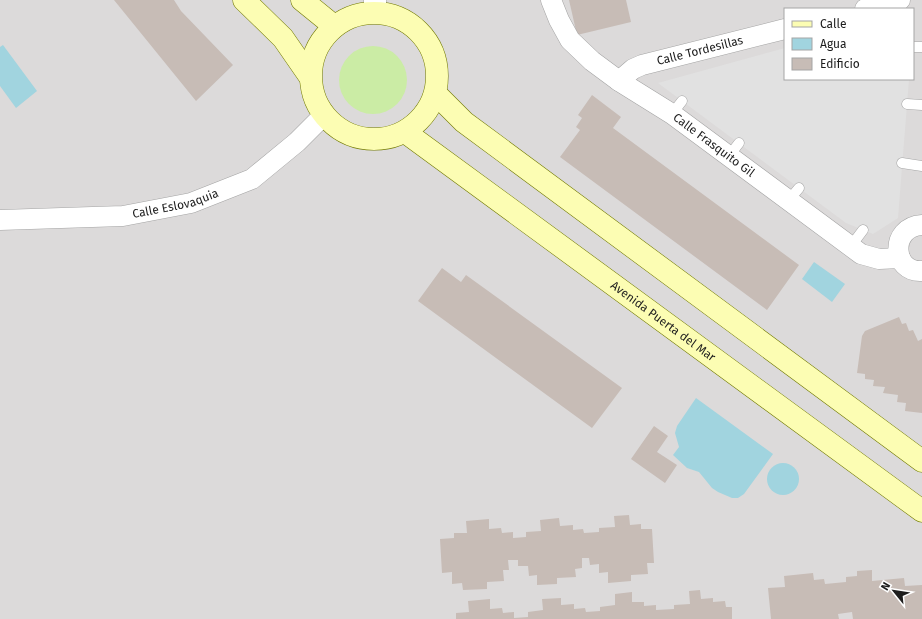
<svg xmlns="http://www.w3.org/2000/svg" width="922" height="619" viewBox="0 0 922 619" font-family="'Fira Sans',sans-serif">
	<rect width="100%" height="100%" fill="#efeae3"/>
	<!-- residential -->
	<path fill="#dcdada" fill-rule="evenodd" d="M0,0H922V619H0ZM785,9H913V79H785Z"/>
	<!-- grass -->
	<circle fill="#cbeca5" cx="373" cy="80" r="34"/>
	<!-- parking -->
	<polygon fill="#e1e1e1" points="785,48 785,79 909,79 898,218 873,234 846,223 658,83"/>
	<!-- water -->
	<g fill="#a1d4df">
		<polygon points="3,45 37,91 16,108 0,86 0,47"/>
		<polygon points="814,262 845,284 832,302 802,279"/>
		<polygon points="696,398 773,454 744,494 738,498 732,498 718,492 712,488 699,472 687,468 673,455 679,447 675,433 677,426"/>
		<circle cx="783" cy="479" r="16"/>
	</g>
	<!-- building -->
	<g fill="#c7bcb6">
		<polygon points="114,0 174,0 181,11 233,65 196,101"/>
		<polygon points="569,0 626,0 631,22 577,35"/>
		<polygon points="592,95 621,117 613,128 799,265 767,310 560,157 580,130 576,127 582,118 578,115"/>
		<polygon points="442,268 461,282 466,275 622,388 592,428 418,301"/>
		<polygon points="899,317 902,324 906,323 909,331 913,330 918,341 922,339 922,413 905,411 906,403 897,402 898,395 883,393 885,387 873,386 874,380 865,379 865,374 857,373 862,336 865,331"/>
		<polygon points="654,426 668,436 657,452 677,465 665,483 631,459"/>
		<polygon points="629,515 630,525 641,524 641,529 652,529 654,563 647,563 648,574 631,575 631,581 608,583 608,572 599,573 599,564 590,565 589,558 582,558 582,568 575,569 576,577 557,578 557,584 537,585 537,575 529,576 528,566 518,566 518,560 508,560 509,570 503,570 504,581 487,582 487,589 463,590 462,583 452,584 452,572 442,573 440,539 454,538 454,533 467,533 466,521 489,519 489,529 501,528 502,533 513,532 513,538 526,537 526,532 541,531 540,520 559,518 560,526 573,525 573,530 583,529 584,533 599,532 599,528 615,527 614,516"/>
		<polygon points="872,570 872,581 904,578 905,586 922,585 922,619 853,619 852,612 838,614 839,619 771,619 768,588 785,587 784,576 813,573 814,580 824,579 825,584 846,582 846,577 857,576 857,571"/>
		<polygon points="700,590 701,599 713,598 713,602 725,601 726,607 732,607 732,619 456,619 456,613 469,612 468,601 490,599 490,609 502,608 503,613 514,612 514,618 528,617 528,612 543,610 542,599 561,598 561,605 574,604 574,609 585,608 586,612 600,611 600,607 615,605 615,594 632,592 632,602 644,602 644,606 656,605 656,610 674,609 674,605 690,604 689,591"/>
	</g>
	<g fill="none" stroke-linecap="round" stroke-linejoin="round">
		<defs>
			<g id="service">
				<polyline points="913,47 922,47"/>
				<polyline points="907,104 922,105"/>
				<polyline points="672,114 682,101"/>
				<polyline points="729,156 739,143"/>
				<polyline points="902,163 922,166"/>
				<polyline points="789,200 799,188"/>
				<polyline points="851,246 863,230"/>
			</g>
			<g id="minor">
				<path id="s1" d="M551,0L559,20L570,40L592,61L619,81L672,114L861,254L879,259L900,258"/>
				<polyline points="865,9 900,0"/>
				<path id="s2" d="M619,81L633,69L642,65L785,29"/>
				<path id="s3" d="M0,220L123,216L191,203L252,179L297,142L324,115"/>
				<path d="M922,225C889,227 892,273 922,271"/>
			</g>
			<polyline id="tertiary" points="375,0 375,11"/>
			<g id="secondary">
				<polyline points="244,0 283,38 310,77"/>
				<polyline points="302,0 334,26"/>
				<circle cx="374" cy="76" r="63"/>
				<polyline points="436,94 464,122 922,461"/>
				<path id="s4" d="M405,132L922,511"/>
			</g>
		</defs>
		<!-- service casing -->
		<use href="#service" stroke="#a4a4a4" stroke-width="11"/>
		<!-- minor casing -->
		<use href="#minor" stroke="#a4a4a4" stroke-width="21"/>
		<!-- tertiary casing -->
		<use href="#tertiary" stroke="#a4a4a4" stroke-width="23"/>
		<!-- secondary casing -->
		<use href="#secondary" stroke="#717900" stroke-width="23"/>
		<!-- service -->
		<use href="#service" stroke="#fff" stroke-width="10"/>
		<!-- minor -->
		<use href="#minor" stroke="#fff" stroke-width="20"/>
		<!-- tertiary -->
		<use href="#tertiary" stroke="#fff" stroke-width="22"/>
		<!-- secondary -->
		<use href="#secondary" stroke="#fcfdb3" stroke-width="22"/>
	</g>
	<g text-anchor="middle" stroke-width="3" stroke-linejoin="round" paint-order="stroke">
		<!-- street labels -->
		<g font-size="12" fill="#1d1d1d" stroke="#fff">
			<text dy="4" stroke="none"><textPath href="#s2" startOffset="88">Calle Tordesillas</textPath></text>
			<text dy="4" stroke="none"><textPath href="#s1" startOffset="223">Calle Frasquito Gil</textPath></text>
			<text dy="4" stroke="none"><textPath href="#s3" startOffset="177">Calle Eslovaquia</textPath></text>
			<text dy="4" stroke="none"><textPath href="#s4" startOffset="320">Avenida Puerta del Mar</textPath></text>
		</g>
	</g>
	<!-- legend -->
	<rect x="784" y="8" width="130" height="72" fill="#ffffff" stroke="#a5a5a5"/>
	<rect x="792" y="21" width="20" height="6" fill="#fcfdb3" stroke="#a5a5a5"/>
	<text x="820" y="28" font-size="12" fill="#1d1d1d">Calle</text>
	<rect x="792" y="38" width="20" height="12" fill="#a1d4df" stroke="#a5a5a5"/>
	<text x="820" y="48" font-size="12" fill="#1d1d1d">Agua</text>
	<rect x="792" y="58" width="20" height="12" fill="#c7bcb6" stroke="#a5a5a5"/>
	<text x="820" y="68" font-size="12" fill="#1d1d1d">Edificio</text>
	<!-- north arrow -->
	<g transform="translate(894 591) rotate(300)" stroke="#ffffff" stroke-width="3" paint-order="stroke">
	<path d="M0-3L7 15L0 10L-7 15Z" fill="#1d1d1d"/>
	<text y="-6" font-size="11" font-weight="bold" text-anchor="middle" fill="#1d1d1d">N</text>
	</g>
</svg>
